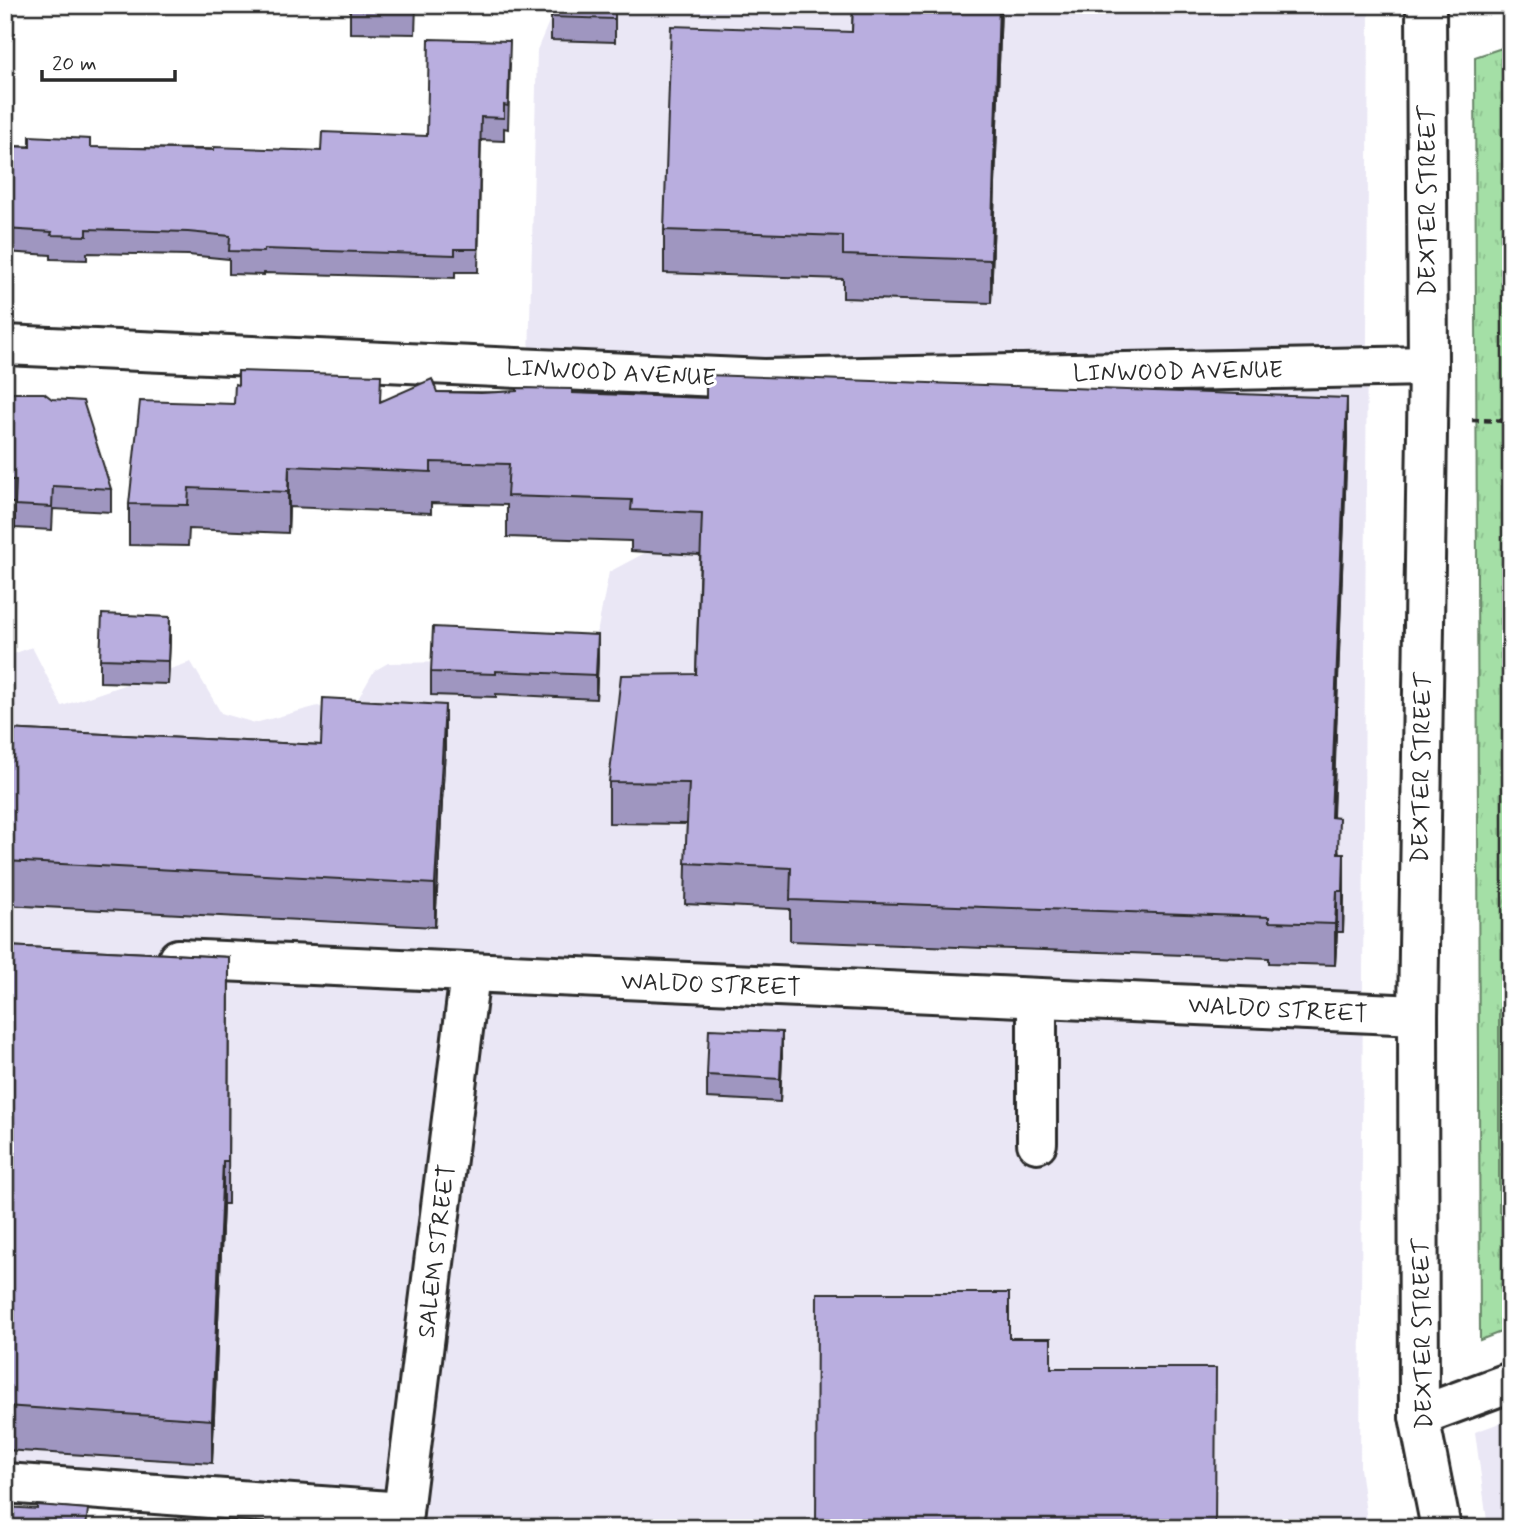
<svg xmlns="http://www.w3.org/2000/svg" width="1516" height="1533" viewBox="0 0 1516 1533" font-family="Mynerve,sans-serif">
	<defs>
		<pattern id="park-tufts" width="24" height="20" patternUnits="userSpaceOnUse" patternTransform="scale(1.75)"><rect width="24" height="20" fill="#a4dfa6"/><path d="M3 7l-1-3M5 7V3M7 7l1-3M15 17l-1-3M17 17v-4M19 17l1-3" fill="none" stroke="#8dc08f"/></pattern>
	</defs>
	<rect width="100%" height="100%" fill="#fff"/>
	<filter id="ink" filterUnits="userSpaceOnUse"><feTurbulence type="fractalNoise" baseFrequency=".0143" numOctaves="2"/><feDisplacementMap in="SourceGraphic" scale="14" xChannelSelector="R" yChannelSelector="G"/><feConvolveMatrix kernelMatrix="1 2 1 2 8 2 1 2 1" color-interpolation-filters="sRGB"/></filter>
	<g filter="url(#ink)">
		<!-- built -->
		<g fill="#eae7f5">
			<polygon points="556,5 1369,5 1360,1468 1368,1528 412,1528 5,1494 5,657 32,647 62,706 191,662 221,713 255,723 318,706 347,718 374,671 388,663 458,662 493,697 590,669 609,572 658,546 662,380 529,360 537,50"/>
			<polygon points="1511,1419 1511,1528 1488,1528 1475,1432"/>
		</g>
		<!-- park -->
		<polygon fill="url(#park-tufts)" stroke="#688568" stroke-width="2" points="1511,45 1511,1328 1480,1340 1475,57"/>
		<!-- garden -->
		<rect fill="#a4dfa6" stroke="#688568" stroke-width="2" x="1499" y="1010" width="12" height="202"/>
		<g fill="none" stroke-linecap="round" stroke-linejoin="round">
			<defs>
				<g id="minor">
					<polyline points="1426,5 1428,366 1418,1015 1419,1416 1441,1528"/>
					<polyline points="5,345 764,379 1428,366"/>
					<polyline points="178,959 1418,1015"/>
					<polyline points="1037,1143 1037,998"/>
					<polyline points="1419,1416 1511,1382"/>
					<polyline points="5,1483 403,1512"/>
					<polyline points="401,1528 470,974"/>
				</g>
			</defs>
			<!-- minor casing -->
			<use href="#minor" stroke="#2b2b2b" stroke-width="44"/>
			<!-- path -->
			<polyline stroke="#2b2b2b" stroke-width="4.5" stroke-dasharray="7 5" stroke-linecap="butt" points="1472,420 1511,421"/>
			<!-- minor -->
			<use href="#minor" stroke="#fff" stroke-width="38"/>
		</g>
		<!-- wall -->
		<g fill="#9f96c0" stroke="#2b2b2b" stroke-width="2">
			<polygon points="350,5 416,5 415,34 350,33"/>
			<polygon points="551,5 615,5 615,42 551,40"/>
			<polygon points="853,5 1001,5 991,303 843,298 843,279 664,273 664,230 852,32"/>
			<polygon points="510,64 508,129 504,128 504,141 481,140 478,272 455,272 455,278 264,273 264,275 229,274 229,259 188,255 87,253 87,260 51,259 51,255 5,252 5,146 321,151 427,136"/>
			<polygon points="437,392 572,393 1347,439 1333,817 1339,853 1344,894 1343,932 1337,932 1335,965 1269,963 1269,958 790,941 790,909 685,904 687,824 609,823 609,782 696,674 700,555 631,551 631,541 507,537 507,505 431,503 431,513 289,507 288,533 189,529 188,546 129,545 129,504 234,404 381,401"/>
			<polygon points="5,393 111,489 111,512 53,509 52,530 15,528 15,503 5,503"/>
			<polygon points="170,640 168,684 100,682 100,659"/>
			<polygon points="598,658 596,699 496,694 496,697 431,695 431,672"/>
			<polygon points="5,729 321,745 445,748 435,927 5,905"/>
			<polygon points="5,946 229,957 228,1204 223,1204 212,1463 5,1450"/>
			<polygon points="782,1056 780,1102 707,1098 707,1075"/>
		</g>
		<!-- shaded-wall -->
		<g fill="#827a9c" stroke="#2b2b2b" stroke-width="2">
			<polygon points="999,5 1001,5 991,303 991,260"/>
			<polygon points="1347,398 1347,439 1331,858 1331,817"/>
			<polygon points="289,466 289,507 288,533 288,492"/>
			<polygon points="170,617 170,640 168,684 168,661"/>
			<polygon points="598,635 598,658 596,699 596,675"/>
			<polygon points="445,705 445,748 435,927 435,884"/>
			<polygon points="1344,853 1344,894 1343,932 1343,891"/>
			<polygon points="1337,891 1337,932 1335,965 1335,924"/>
			<polygon points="782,1032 782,1056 780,1102 780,1079"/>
			<polygon points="223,1161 223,1204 212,1463 212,1420"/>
		</g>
		<!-- building -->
		<g fill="#b9aedf" stroke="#2b2b2b" stroke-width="2">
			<polygon points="350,5 416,5 415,11 350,9"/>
			<polygon points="551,5 615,5 615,19 551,17"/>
			<polygon points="853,5 999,5 991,260 843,255 843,236 664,230 671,26 852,32"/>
			<polygon points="429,39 510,41 508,106 504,105 504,118 481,117 478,249 455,249 455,255 264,249 264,252 229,251 230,236 188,232 87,229 87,236 51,235 52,232 5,229 5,146 30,147 30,136 90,139 90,147 214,150 214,147 321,151 322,132 427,136"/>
			<polygon points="238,371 381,375 380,402 432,379 437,392 481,393 517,391 517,388 572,389 572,393 706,398 706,375 1347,398 1331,817 1339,818 1338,853 1344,853 1343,891 1337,891 1335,924 1269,922 1269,917 790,900 791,868 685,863 689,783 609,782 621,675 696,674 702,513 631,510 632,500 507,496 509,464 431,462 431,472 289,466 288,492 189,488 188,505 129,504 140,401 234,404 235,384 238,385"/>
			<polygon points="5,393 44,393 52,399 83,401 111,489 53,486 52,507 15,505 16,480 5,480"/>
			<polygon points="102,614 170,617 168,661 100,659"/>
			<polygon points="433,627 598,635 596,675 496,671 496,674 431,672"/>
			<polygon points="323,698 445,705 435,884 5,861 5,729 321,745"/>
			<polygon points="5,946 229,957 228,1161 223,1161 212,1420 5,1406"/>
			<polygon points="709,1029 782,1032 780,1079 707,1075"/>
			<polygon points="817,1293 1009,1293 1009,1338 1051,1338 1051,1368 1216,1368 1215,1528 816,1528"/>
			<polygon points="37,1505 88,1509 86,1528 5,1528 5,1507 37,1509"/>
			<polygon points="309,1524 337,1528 308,1528"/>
		</g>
	</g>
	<g text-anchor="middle" stroke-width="6" stroke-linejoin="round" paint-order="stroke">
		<!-- street labels -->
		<g font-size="24" fill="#2b2b2b" stroke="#fff">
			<text transform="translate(1427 201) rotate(-90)" y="8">DEXTER STREET</text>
			<text transform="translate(1178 371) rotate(-1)" y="8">LINWOOD AVENUE</text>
			<text transform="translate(611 372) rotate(3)" y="8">LINWOOD AVENUE</text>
			<text transform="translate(1421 768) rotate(-89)" y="8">DEXTER STREET</text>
			<text transform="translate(711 984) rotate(2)" y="8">WALDO STREET</text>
			<text transform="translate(1278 1009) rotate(3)" y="8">WALDO STREET</text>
			<text transform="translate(436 1251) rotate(-83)" y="8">SALEM STREET</text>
			<text transform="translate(1422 1334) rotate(-91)" y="8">DEXTER STREET</text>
		</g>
	</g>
	<!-- margin -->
	<rect width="1516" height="1533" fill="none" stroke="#fff" stroke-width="28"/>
	<rect x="14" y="14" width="1488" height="1505" fill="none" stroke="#2b2b2b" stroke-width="2.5" filter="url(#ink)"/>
	<!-- scale -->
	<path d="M42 70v10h133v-10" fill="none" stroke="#2b2b2b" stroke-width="3.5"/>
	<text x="52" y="70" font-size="21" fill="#2b2b2b" stroke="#ffffff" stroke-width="5" paint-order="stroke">20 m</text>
</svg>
